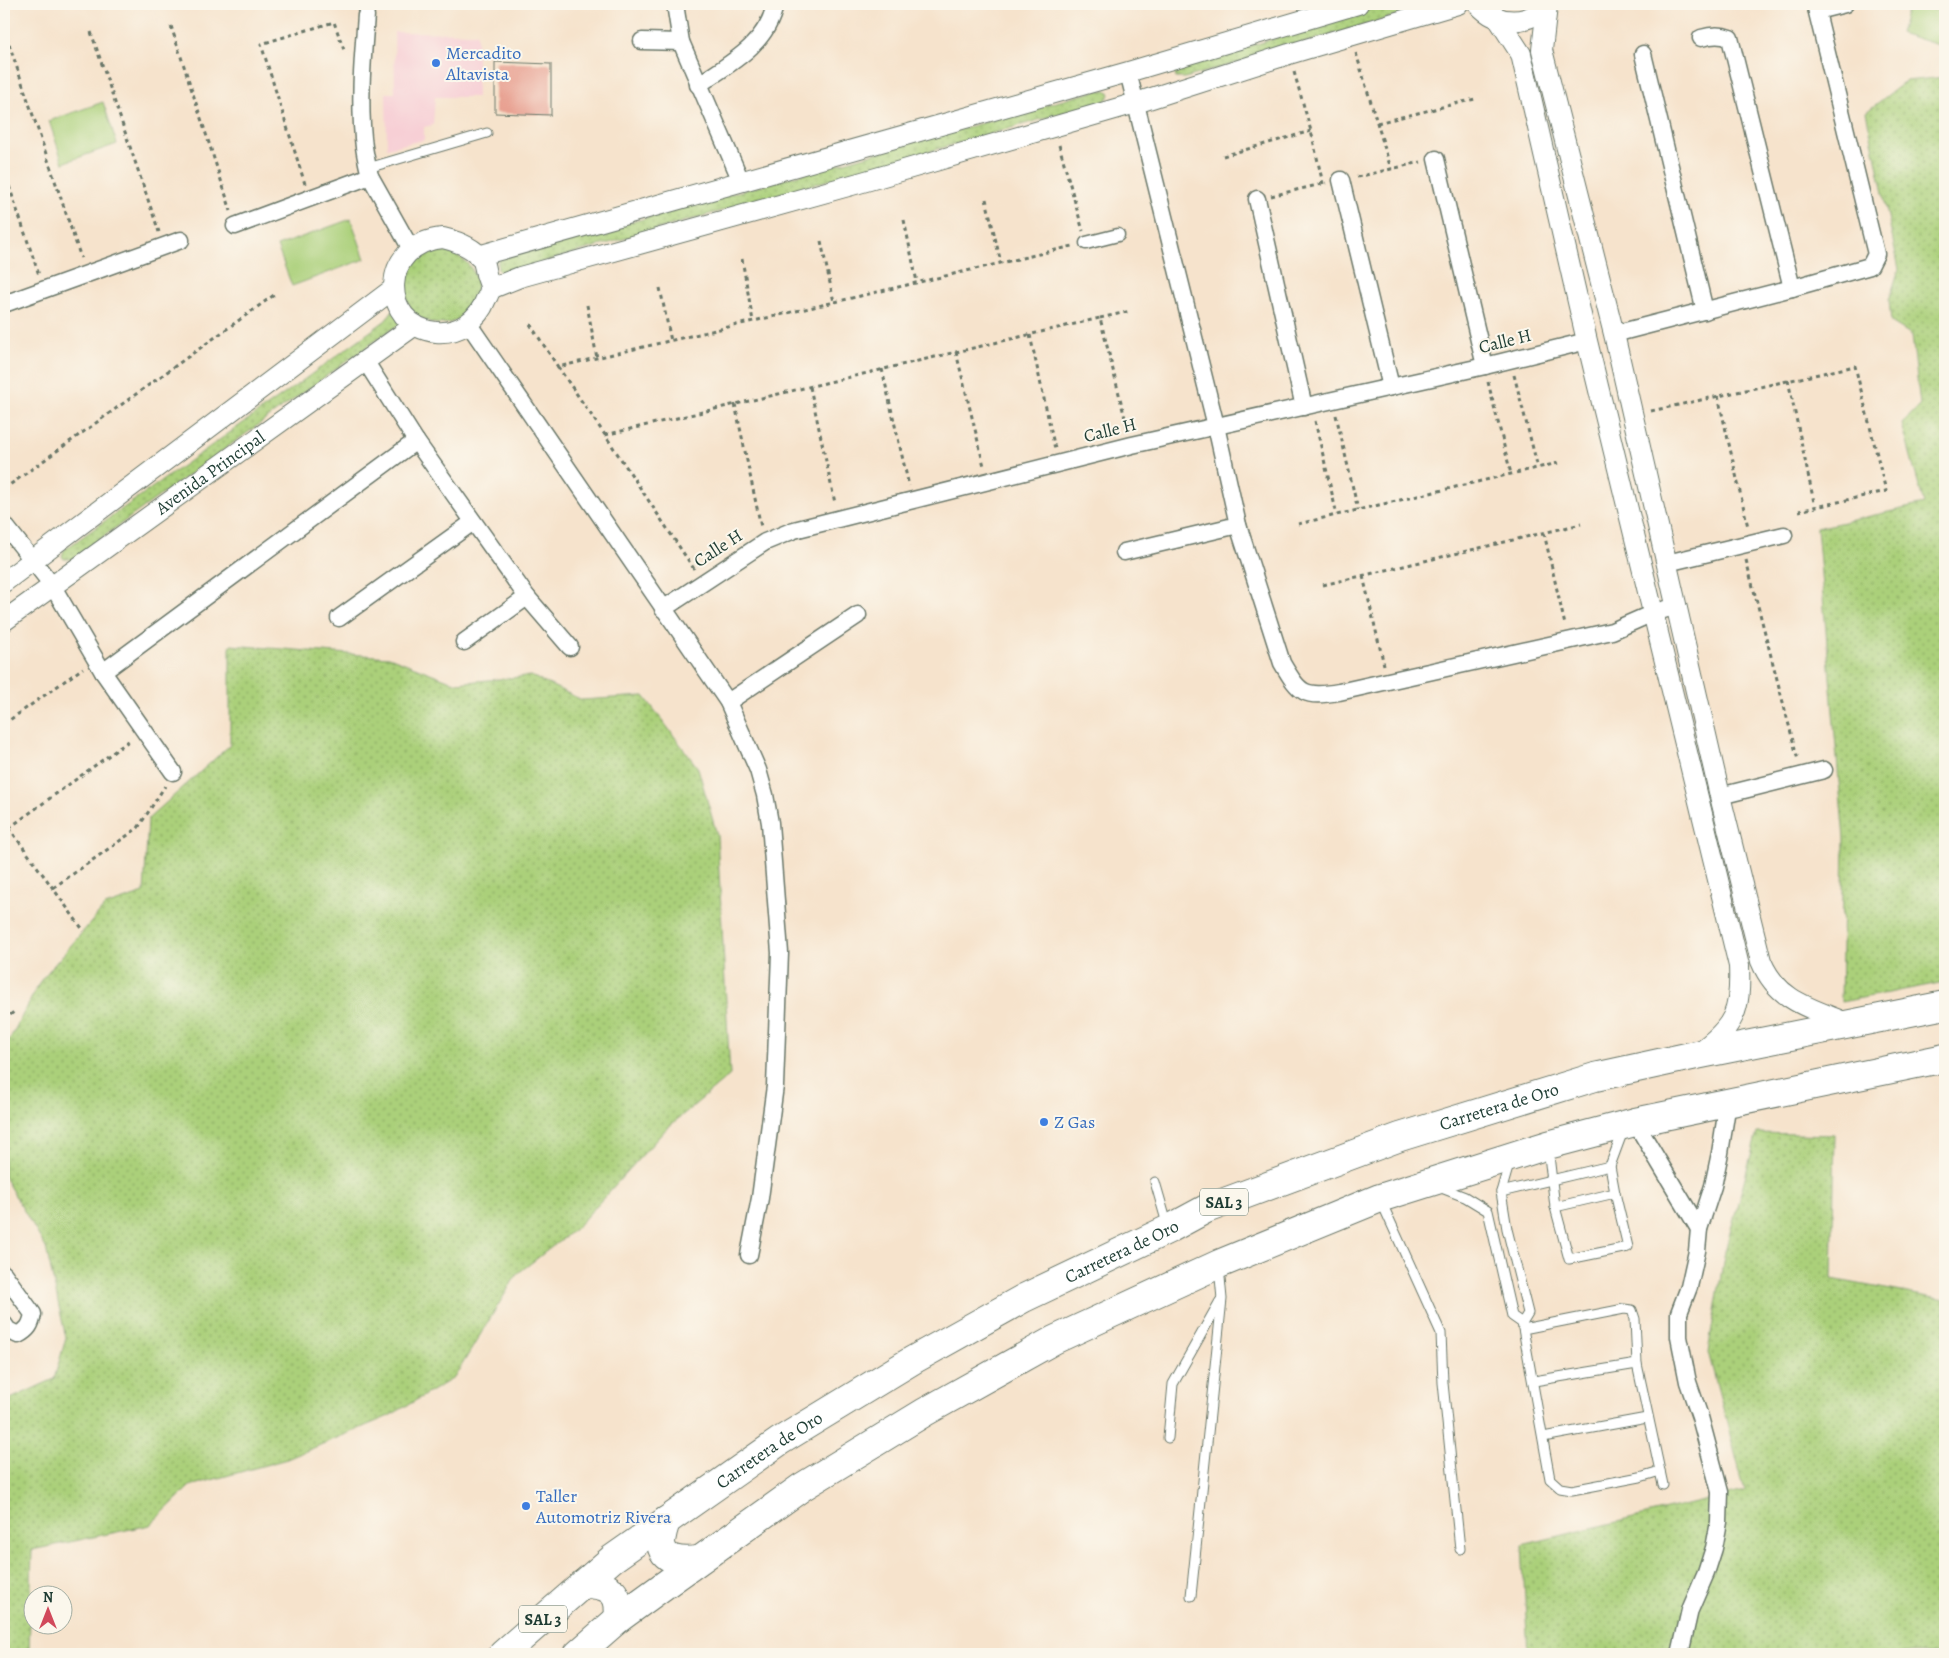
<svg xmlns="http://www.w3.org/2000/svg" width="1949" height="1658" viewBox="0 0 1949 1658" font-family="Alegreya,serif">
	<defs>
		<pattern id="grass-dots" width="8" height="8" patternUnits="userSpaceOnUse" patternTransform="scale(1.25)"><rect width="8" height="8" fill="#abd07a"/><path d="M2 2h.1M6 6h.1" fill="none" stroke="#8baa65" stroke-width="1.8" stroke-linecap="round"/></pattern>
	</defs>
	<rect width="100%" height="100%" fill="#fbf7ec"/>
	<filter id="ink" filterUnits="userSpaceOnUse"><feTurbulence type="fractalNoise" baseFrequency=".02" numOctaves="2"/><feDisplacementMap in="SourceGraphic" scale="10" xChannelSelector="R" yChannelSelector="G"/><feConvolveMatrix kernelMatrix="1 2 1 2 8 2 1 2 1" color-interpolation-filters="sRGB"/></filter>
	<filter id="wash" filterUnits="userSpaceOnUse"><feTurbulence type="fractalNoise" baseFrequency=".0096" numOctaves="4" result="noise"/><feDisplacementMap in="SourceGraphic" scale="20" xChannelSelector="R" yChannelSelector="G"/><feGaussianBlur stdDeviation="1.12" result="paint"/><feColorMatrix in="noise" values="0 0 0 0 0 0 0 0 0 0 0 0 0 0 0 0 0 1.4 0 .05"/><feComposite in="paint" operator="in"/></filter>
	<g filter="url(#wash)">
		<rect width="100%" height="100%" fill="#f6e3cc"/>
		<!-- built -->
		<polygon fill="#f7cfd5" points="394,32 477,33 477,97 435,97 433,125 424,127 424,140 387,148 386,93 395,93"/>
		<!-- grass -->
		<g fill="url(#grass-dots)" stroke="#658657">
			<polygon points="1386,4 1436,4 1185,78 1176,78 1174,71 1179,68"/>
			<polygon points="1945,77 1945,982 1841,1002 1844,839 1817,528 1924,504 1902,424 1920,405 1912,335 1891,322 1889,300 1899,269 1866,112 1906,81"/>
			<polygon points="1099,90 1109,92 1110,95 1105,101 504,273 500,272 498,269 498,261 501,259"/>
			<circle cx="441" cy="288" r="36"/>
			<polygon points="392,311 403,323 390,330 72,559 64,559 62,556 64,550 287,392 386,320"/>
			<polygon points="230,645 389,657 456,683 531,676 582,700 644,696 698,768 717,835 730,1075 666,1129 576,1228 517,1274 454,1378 389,1416 287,1459 190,1486 150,1525 32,1550 29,1654 4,1654 4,1402 54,1379 66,1338 46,1248 4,1177 4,1050 41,980 105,906 144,893 148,819 230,745"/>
			<polygon points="1757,1133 1835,1135 1832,1279 1945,1300 1945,1654 1528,1654 1522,1545 1745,1491 1708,1352 1725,1251"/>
		</g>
		<!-- pitch -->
		<g fill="#abd07a" stroke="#658657">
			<polygon points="1909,4 1945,12 1945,47 1900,33"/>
			<polygon points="103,102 117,144 63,163 49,121"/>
			<polygon points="351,219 365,259 292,286 277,246"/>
		</g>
		<g id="blocks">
			<!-- building -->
			<polygon fill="#e8a192" points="495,62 551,64 551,115 495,113"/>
		</g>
	</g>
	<g filter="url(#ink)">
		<use href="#blocks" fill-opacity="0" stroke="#6a7769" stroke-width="1"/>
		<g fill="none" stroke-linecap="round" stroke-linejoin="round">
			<defs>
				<g id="service">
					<polyline points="368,168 487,133"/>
					<polyline points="1548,1147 1555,1207"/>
					<polyline points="1610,1166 1615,1193"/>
					<polyline points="1155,1182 1168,1227"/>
					<polyline points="1439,1187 1465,1197 1488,1211 1512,1316 1522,1323 1528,1313 1507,1229 1501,1192 1510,1161"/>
					<polyline points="1501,1192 1610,1166 1623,1131"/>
					<polygon points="1615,1193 1628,1247 1569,1259 1555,1207"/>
					<polyline points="1381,1201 1441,1333 1443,1383 1460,1549"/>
					<polyline points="1522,1323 1550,1479 1560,1488 1572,1490 1640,1477 1660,1471 1637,1364 1635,1319 1632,1310 1624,1309 1523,1329"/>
					<polyline points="1534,1381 1637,1364"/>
					<polyline points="1543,1437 1647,1418"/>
					<polyline points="1168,1438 1173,1384 1220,1301"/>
					<polyline points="1660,1471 1663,1485"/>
					<polyline points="1191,1596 1222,1299 1219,1267"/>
				</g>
				<polyline id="pedestrian" points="1086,243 1118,235"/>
				<g id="minor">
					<polyline points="675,4 681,42 741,181"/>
					<polyline points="1817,11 1845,4"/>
					<path d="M366,15C363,56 359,97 363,138C364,151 367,164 370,176L411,249"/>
					<path d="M1701,38C1711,35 1720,34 1730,38L1792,288"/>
					<polyline points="642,41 681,42"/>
					<polyline points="1643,54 1705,311"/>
					<path d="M1128,72L1216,426L1238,525L1282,663C1300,694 1304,698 1339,692L1612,631L1653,613L1677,606"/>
					<path d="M698,85C729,64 768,44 775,4"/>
					<polyline points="1436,159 1485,366"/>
					<polyline points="1341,180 1391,387"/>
					<polyline points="1257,199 1304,407"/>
					<polyline points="235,226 370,176"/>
					<polyline points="4,304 181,240"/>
					<polyline points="468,323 728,702 758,770 765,795 770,823 780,953 775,1086 760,1198 749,1255"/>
					<polyline points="1614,334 1792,288 1870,266 1876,254 1815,4"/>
					<polyline points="366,362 416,441 527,597 570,647"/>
					<polyline points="4,524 52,585 103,672 173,772"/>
					<polyline points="1124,552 1238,525"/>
					<polyline points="1667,563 1784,535"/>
					<polyline points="663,609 765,542 794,530 1132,445 1485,366 1587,341"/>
					<polyline points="339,618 473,522"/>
					<polyline points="464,642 527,597"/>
					<polyline points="103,672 416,441"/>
					<polyline points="728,702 858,615"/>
					<polyline points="1720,796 1824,770"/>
					<polyline points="1635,1122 1699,1229"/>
					<path d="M4,1274L33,1314C31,1325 28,1330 18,1335L8,1330L4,1324"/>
					<polyline points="1680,1654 1690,1610 1706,1573 1714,1548 1719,1522 1720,1492 1700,1417 1688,1382 1679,1337 1679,1313 1689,1287 1697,1251 1699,1229 1713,1186 1720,1153 1728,1102"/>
				</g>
				<g id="tertiary">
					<path d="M1478,4C1497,26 1529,26 1548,4"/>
					<path d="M1547,6L1542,50L1614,334L1720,796L1761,961C1778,1002 1811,1008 1849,1024"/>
					<path d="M1499,20L1521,54L1587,341L1739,966C1741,1011 1735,1026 1698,1053"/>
					<path d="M443,238C456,241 473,247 482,259C484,263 485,269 486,274C487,278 490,284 490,288C490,292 488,296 486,299C478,320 459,334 436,332C379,326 379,243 443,238Z"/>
					<polyline points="478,256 1128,72 1358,4"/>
					<polyline points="490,289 520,277 859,183 1136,103 1289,54 1458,4"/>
					<polyline points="4,582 393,289"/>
					<path id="s1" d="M4,621L415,325"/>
				</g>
				<g id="trunk">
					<path d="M666,1521C664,1527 662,1534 661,1541C661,1562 683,1562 698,1560"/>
					<path d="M583,1584C608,1584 622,1591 618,1619"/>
					<path id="s2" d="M503,1654L612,1559L780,1441L913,1360L1024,1298L1169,1229L1206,1209L1400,1137L1595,1077L1696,1055L1945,1005"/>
					<polyline points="578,1654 618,1619 662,1587 802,1487 925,1412 1054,1340 1219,1264 1380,1198 1548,1145 1635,1122 1945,1058"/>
				</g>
			</defs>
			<!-- service casing -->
			<use href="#service" stroke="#6a7769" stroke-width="11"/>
			<!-- pedestrian casing -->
			<use href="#pedestrian" stroke="#6a7769" stroke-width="15"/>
			<!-- minor casing -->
			<use href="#minor" stroke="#6a7769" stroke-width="19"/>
			<!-- tertiary casing -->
			<use href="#tertiary" stroke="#6a7769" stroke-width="22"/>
			<!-- trunk casing -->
			<use href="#trunk" stroke="#6a7769" stroke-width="30"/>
			<!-- path -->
			<g stroke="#6a7769" stroke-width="3" stroke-dasharray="4 4" stroke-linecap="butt">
				<polyline points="171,26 231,211"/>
				<polyline points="4,29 81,258"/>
				<polyline points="91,32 159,232"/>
				<polyline points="1356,53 1391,169"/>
				<polyline points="1294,72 1311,131 1323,184"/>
				<polyline points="1377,123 1475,99"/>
				<polyline points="1059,145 1083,231"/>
				<polyline points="1223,156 1311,131"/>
				<polyline points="4,171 39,275"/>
				<polyline points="1357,177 1421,162"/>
				<polyline points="305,184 261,44 334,22 345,53"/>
				<polyline points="1271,196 1326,183"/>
				<polyline points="986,199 1001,263"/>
				<polyline points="904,220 917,282"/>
				<polyline points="821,241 834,302"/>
				<polyline points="742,259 753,321"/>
				<polyline points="660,288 671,341"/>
				<polyline points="587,305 597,358"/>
				<polyline points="1100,318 1131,311"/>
				<polyline points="530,324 558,367"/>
				<polyline points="1030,335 1055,449"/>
				<polyline points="956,352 984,466"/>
				<polyline points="882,369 909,486"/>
				<polyline points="1514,375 1538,468"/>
				<polyline points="1788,380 1815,507"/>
				<polyline points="1488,382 1511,474"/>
				<polyline points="810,387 835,503"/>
				<polyline points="1718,396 1748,527"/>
				<polyline points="735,404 761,527"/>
				<polyline points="1651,411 1855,366 1886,491 1799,511"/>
				<polyline points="1336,415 1358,510"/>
				<polyline points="1315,421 1337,515"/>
				<polyline points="605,435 1100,318 1128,430"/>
				<polyline points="4,489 274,295"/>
				<polyline points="1298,524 1558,463"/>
				<polyline points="1544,533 1565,625"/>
				<polyline points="1746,560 1798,760"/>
				<polyline points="694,569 605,435 558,367 1073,246"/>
				<polyline points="1363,576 1384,665"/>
				<polyline points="1323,585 1581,524"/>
				<polyline points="4,724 83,668"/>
				<polyline points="4,821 84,931"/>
				<polyline points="9,828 130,740"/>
				<polyline points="53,888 138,828 165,786"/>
				<polyline points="4,1020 15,1011"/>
			</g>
			<!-- service -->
			<use href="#service" stroke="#fff" stroke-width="9"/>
			<!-- pedestrian -->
			<use href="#pedestrian" stroke="#fff" stroke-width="12"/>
			<!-- minor -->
			<use href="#minor" stroke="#fff" stroke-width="16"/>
			<!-- tertiary -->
			<use href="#tertiary" stroke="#fff" stroke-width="20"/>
			<!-- trunk -->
			<use href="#trunk" stroke="#fff" stroke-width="28"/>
		</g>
	</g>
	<!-- markers -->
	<g fill="#3f7fe0" stroke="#fbf7ec" stroke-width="2">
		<circle cx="436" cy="63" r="5"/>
		<circle cx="1044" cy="1122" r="5"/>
		<circle cx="526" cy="1506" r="5"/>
	</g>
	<g text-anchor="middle" stroke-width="4" stroke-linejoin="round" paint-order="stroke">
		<!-- shield labels -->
		<g fill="#fbf7ec" stroke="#61756b" stroke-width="1">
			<rect x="1200" y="1188.5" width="48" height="27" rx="4"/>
			<rect x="519" y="1605.5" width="48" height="27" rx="4"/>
		</g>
		<g font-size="16" font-weight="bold" fill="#1f3d34">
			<text x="1224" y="1208">SAL 3</text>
			<text x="543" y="1625">SAL 3</text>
		</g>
		<!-- shop labels -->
		<g font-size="18" fill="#366cbe" stroke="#fbf7ec" text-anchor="start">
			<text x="446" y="59">Mercadito<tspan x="446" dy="21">Altavista</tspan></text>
			<text x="1054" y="1128">Z Gas</text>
			<text x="536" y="1502">Taller<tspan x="536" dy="21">Automotriz Rivera</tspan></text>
		</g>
		<!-- street labels -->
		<g font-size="18" fill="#1f3d34" stroke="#fbf7ec">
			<text transform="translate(1505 341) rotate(-14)" y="6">Calle H</text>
			<text transform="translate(1110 430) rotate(-14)" y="6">Calle H</text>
			<text dy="6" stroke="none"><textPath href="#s1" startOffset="254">Avenida Principal</textPath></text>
			<text transform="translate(718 548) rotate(-33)" y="6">Calle H</text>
			<text dy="6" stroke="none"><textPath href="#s2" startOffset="1146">Carretera de Oro</textPath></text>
			<text dy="6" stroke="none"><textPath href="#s2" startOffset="741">Carretera de Oro</textPath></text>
			<text dy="6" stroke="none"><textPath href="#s2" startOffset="336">Carretera de Oro</textPath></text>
		</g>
	</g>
	<!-- margin -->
	<rect width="1949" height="1658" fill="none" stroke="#fbf7ec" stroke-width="20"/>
	<!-- north arrow -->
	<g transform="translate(48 1610)"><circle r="24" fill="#fbf7ec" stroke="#a3ada2"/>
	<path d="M0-4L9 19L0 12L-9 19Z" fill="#d1495b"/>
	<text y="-8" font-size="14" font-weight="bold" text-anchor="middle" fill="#1f3d34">N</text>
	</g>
</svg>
